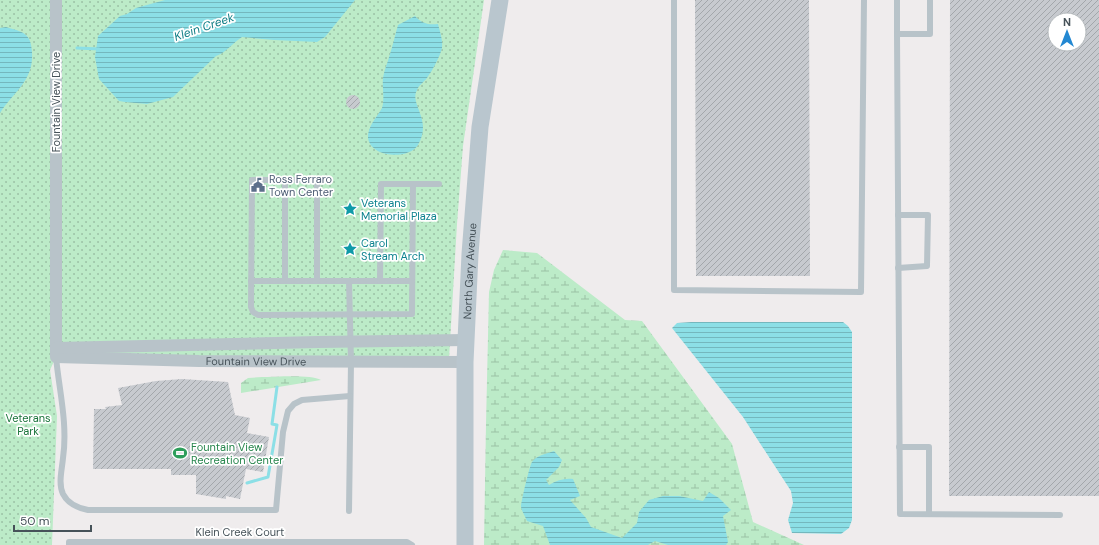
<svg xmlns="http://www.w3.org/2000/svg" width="1099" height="545" viewBox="0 0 1099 545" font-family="'DM Sans',sans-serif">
	<defs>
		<pattern id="wetland-marsh" width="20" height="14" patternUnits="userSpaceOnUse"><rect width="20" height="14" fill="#bcebc8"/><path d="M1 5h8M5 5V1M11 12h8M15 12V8" fill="none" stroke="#9bc1a5"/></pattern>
		<pattern id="park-dots" width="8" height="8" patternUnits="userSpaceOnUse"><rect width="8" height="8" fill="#bcebc8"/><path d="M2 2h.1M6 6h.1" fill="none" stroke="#9bc1a5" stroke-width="1.8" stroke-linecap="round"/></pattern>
		<pattern id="water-rules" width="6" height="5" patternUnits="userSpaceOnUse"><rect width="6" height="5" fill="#8cdfe6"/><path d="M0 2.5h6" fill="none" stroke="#74b7bd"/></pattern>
		<pattern id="building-hatch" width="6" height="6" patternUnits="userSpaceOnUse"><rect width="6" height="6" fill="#c7cacf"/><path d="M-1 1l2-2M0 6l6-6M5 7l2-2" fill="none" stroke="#a3a7ab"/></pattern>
	</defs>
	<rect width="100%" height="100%" fill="#efeced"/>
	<!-- wetland -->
	<g fill="url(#wetland-marsh)">
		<polygon points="503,250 537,253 625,320 642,321 732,444 753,522 804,545 484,545 486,424 489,292 494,270"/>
		<path d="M262,377C275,377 311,374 321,380L241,393V383L248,378Z"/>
	</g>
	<!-- park -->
	<polygon fill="url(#park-dots)" points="0,0 484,0 463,146 457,224 449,359 56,357 50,370 57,416 52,545 0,545"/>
	<!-- water -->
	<g fill="url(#water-rules)">
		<path d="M165,0H355L325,37L317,42L274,40L242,37C234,42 224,54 216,56L173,97L147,104L125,102L119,101L99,79L95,57L98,36L120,16L127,14L136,8Z"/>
		<path d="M415,16C422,24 429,25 438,24C440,32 443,40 442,48C440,57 432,71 427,78C424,82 419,85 417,90C409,104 433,120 418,145C409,160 371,158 368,138C367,127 377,117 382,108C385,100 382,87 383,78C384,70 388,62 390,54C393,45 395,35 398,25Z"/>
		<path d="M6,27C23,32 31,33 32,52C34,81 14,91 0,113V28Z"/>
		<polygon points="691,322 843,322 848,326 852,332 852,520 849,528 841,534 792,533 788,520 793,503 791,491 743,417 672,328 677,323"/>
		<path d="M554,451L562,460L559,467L546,480L549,485C557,480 565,478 573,479L580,496L570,500L586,518L591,527L622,538L637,523L639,512L649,500L663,496H679L703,501L709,492L719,498L731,510L723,516L728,542L726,545H668L655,541L648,545H550L543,526L527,521C525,516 521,510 521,506C521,502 530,464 532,462C537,455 546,454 554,451Z"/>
	</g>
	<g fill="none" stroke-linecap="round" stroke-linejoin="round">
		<!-- stream -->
		<g stroke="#8cdfe6" stroke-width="3">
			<polyline points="77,48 99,49"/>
			<polyline points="247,483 268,477 277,425 272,424 277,387"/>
		</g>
	</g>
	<!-- building -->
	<g fill="url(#building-hatch)" fill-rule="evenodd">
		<polygon points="695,0 809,0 810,276 696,276"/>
		<path d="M950,0H1099V496H949ZM1055,20H1079V44H1055Z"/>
		<circle cx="353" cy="102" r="7"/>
		<polygon points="182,379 228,382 235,415 250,418 247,433 269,437 263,472 246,469 240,499 226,496 226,499 196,494 196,475 171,475 171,469 93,469 94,409 106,409 105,407 122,405 118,388 156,381"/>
	</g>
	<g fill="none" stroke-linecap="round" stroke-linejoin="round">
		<!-- lane -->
		<g stroke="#b8c3c9" stroke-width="6">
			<polyline points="674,0 674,290 861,292 864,0"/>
			<polyline points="897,0 897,34 930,34 930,0"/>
			<polyline points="897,34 900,514 1060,515"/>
			<polyline points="285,180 285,281"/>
			<polyline points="413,184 412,314 258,315 253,312 251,307 252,180 317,180 317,281 380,281 381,184 439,184"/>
			<polyline points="898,215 928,215 927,266 898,268"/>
			<polyline points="251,281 317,281"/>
			<polyline points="349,281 351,362 349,511"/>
			<polyline points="380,281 412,281"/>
			<path d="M56,357C59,390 68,424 63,458C62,470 58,483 63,494C68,504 78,508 88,510H276L283,432L288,411L294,404L302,400L350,396"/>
			<polyline points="899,447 929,447 929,514"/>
			<polyline points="69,545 69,542 407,542 412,545"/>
		</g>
		<!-- street -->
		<g stroke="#b8c3c9" stroke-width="12">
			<path id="s1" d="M56,0V357L199,361L465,362"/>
			<polyline points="56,348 318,342 466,340"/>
		</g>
		<!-- secondary -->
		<path stroke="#b9c6ce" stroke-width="17" id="s2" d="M465,545V362L470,254L480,127L500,0"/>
	</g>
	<!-- icons -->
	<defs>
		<symbol id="civic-bare" viewBox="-9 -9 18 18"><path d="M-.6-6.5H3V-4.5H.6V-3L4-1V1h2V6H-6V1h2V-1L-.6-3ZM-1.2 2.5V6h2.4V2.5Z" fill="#5c6f8a" stroke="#fff" stroke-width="2.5" paint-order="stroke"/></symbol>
		<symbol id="sight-bare" viewBox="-9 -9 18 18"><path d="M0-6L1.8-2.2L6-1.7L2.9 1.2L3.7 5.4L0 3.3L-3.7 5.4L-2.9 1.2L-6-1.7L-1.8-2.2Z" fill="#0f9aa8" stroke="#fff" stroke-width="2.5" paint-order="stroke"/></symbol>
		<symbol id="stadium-bare" viewBox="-9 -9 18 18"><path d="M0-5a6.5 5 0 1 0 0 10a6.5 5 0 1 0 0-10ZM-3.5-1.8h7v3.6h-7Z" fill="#2e9e5b" stroke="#fff" stroke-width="2.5" paint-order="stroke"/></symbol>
	</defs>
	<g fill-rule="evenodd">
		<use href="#civic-bare" x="248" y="175" width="20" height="20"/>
		<use href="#sight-bare" x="340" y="199" width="20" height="20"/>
		<use href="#sight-bare" x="340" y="239" width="20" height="20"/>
		<use href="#stadium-bare" x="170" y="443" width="20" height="20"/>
	</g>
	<g text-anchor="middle" stroke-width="3.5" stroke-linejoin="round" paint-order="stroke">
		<!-- street labels -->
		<g font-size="11" fill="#465259" stroke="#fff">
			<text transform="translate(56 102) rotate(-90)" y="4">Fountain View Drive</text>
			<text dy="4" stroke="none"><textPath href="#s2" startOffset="274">North Gary Avenue</textPath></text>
			<text dy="4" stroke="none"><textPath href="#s1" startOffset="557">Fountain View Drive</textPath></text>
			<text x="240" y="536">Klein Creek Court</text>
		</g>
		<!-- service labels -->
		<g font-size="11" fill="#4e5e75" stroke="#fff" text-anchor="start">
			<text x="269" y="183">Ross Ferraro<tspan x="269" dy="13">Town Center</tspan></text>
		</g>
		<!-- culture labels -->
		<g font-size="11" fill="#0d838f" stroke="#fff" text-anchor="start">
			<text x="361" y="207">Veterans<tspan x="361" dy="13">Memorial Plaza</tspan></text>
			<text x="361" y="247">Carol<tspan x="361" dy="13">Stream Arch</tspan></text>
		</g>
		<!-- park labels -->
		<g font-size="11" fill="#1c753c" stroke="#fff">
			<text x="28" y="422">Veterans<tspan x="28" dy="13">Park</tspan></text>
		</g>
		<!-- leisure labels -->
		<g font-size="11" fill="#27864d" stroke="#fff" text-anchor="start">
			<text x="191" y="451">Fountain View<tspan x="191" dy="13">Recreation Center</tspan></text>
		</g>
		<!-- water labels -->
		<g font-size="12" font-style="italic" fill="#148088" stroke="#fff">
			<text transform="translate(204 27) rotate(-19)" y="4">Klein Creek</text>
		</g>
	</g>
	<!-- north arrow -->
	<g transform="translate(1067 32)"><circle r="19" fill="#ffffff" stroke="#b5babd"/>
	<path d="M0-3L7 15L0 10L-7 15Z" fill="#2388d2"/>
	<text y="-6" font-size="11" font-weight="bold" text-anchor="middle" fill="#465259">N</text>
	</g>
	<!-- scale -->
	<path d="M14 525v6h77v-6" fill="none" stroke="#465259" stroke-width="2"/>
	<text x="20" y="525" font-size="12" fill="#465259" stroke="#ffffff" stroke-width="3" paint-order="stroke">50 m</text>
</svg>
